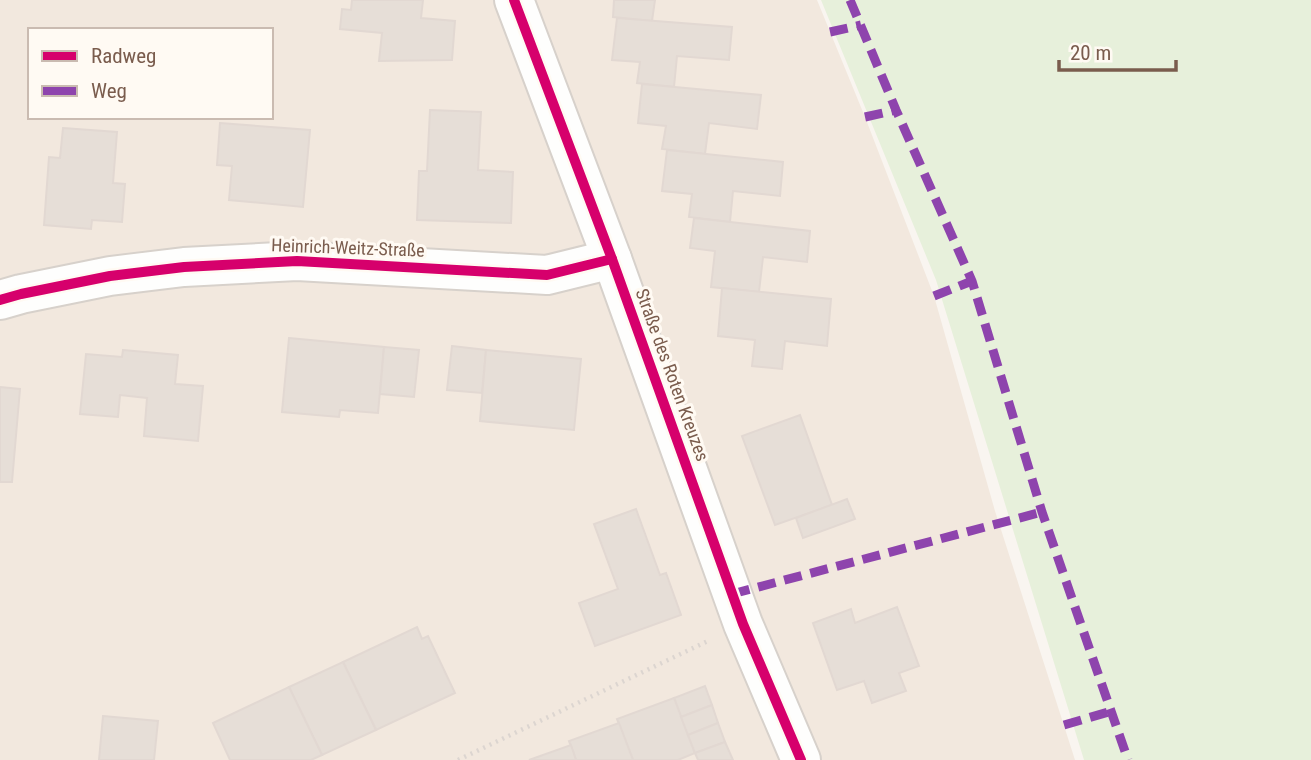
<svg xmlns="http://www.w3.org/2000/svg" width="1311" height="760" viewBox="0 0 1311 760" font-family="'Roboto Condensed',sans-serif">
	<rect width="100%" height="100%" fill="#f9f5f0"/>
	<!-- residential -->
	<path fill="#f2e8de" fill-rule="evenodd" d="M0,0H817L865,117L934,296L995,511L1075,760H0ZM30,30H271V117H30Z"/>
	<!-- green -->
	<polygon fill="#e7f0db" points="821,0 1311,0 1311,760 1084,760 936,280"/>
	<!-- building -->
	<g fill="#e6ded7" stroke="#e2d8d2" stroke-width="2">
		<polygon points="352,0 423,0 421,18 455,21 452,60 379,61 382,33 340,29 342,9 351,10"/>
		<polygon points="614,0 655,0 652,21 613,17"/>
		<polygon points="617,18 732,27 729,60 677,56 674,87 637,83 640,62 612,60"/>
		<polygon points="642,84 761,95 757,129 709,123 705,154 662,149 666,126 638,123"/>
		<polygon points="430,110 481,112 478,170 513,172 511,223 417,220 419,171 427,171"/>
		<polygon points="220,123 310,130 303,207 229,200 232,166 217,165"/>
		<polygon points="63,128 117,132 113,183 125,184 122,222 92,220 91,229 44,225 49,157 60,158"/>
		<polygon points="667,150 783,162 780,196 733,191 730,222 689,217 692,194 662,191"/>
		<polygon points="694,218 810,231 807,262 763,257 759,292 711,287 715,251 690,248"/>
		<polygon points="722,288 831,299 827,346 785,341 782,369 752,366 755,340 718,336"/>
		<polygon points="289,338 384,347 378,413 340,410 339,417 282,412"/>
		<polygon points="452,346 486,350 482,393 447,390"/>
		<polygon points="384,347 419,350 414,397 380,394"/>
		<polygon points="123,350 178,355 175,384 203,386 198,441 144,436 147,398 120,395 118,417 80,414 86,354 122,357"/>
		<polygon points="486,350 581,359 574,430 480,421"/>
		<polygon points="0,387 20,389 12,482 0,482"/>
		<polygon points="800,415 832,505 775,525 742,436"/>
		<polygon points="847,499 855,519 803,538 796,518"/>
		<polygon points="636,509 660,575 666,573 681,615 595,646 579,603 618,589 594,524"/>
		<polygon points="897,607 919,666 899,673 906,691 872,703 864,681 837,690 813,623 851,609 855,623"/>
		<polygon points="417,627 422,639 428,636 455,693 376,730 343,662"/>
		<polygon points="343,662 376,730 322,755 289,687"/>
		<polygon points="705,686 712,705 681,717 674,698"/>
		<polygon points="289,687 322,755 311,760 230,760 213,723"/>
		<polygon points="674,698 695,753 678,760 633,760 617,719"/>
		<polygon points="712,705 718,723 688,735 681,717"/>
		<polygon points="103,716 158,721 154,760 99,760"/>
		<polygon points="619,723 633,760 576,760 569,741"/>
		<polygon points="718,723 725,742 695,753 688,735"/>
		<polygon points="725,742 733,760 698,760 695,753"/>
		<polygon points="571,745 576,760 529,760"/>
	</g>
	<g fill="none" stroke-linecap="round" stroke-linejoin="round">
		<defs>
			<g id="minor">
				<polyline points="514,0 612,259 743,624 801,760"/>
				<polyline points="0,300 21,294 110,276 184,267 297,261 547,275 612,259"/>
			</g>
		</defs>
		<!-- minor casing -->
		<use href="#minor" stroke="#d7d1cb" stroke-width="42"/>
		<!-- path -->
		<polyline stroke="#dcd5d0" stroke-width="4.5" stroke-dasharray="2 5" stroke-linecap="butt" points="458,760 710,640"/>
		<!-- minor -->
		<use href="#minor" stroke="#fefefd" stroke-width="38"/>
		<!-- quiet -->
		<g stroke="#8e44ad" stroke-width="9" stroke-dasharray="18 9" stroke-linecap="butt">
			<polyline points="850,0 896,110 972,281 1042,512 1128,760"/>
			<polyline points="830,32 861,25"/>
			<polyline points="865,117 896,110"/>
			<polyline points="934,296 972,281"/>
			<polyline points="732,594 1042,512"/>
			<polyline points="1064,725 1112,711"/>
		</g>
		<defs>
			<g id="cycleway">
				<polyline points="514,0 612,259 743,624 801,760"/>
				<polyline points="0,300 21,294 110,276 184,267 297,261 547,275 612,259"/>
			</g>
		</defs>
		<!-- cycleway casing -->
		<use href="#cycleway" stroke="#fffaf3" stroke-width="15"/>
		<!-- cycleway -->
		<use href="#cycleway" stroke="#d6006c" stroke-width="10"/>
	</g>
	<g text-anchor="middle" stroke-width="6" stroke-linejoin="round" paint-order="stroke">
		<!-- street labels -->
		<g font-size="18" fill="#7a5c4d" stroke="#fffaf3">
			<text transform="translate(348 248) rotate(2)" y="6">Heinrich-Weitz-Straße</text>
			<text transform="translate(672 375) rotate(70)" y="6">Straße des Roten Kreuzes</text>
		</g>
	</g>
	<!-- legend -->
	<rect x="28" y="28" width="245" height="91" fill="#fffaf3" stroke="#cabbb1" stroke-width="2"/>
	<rect x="42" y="51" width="35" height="10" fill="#d6006c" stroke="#cabbb1" stroke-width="2"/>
	<text x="91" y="63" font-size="21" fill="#7a5c4d">Radweg</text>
	<rect x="42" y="86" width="35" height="10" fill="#8e44ad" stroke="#cabbb1" stroke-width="2"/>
	<text x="91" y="98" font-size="21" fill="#7a5c4d">Weg</text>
	<!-- scale -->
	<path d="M1059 60v10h117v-10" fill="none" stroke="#7a5c4d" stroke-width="3.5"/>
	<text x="1070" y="60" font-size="21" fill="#7a5c4d" stroke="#fffaf3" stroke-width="5" paint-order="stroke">20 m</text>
</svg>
